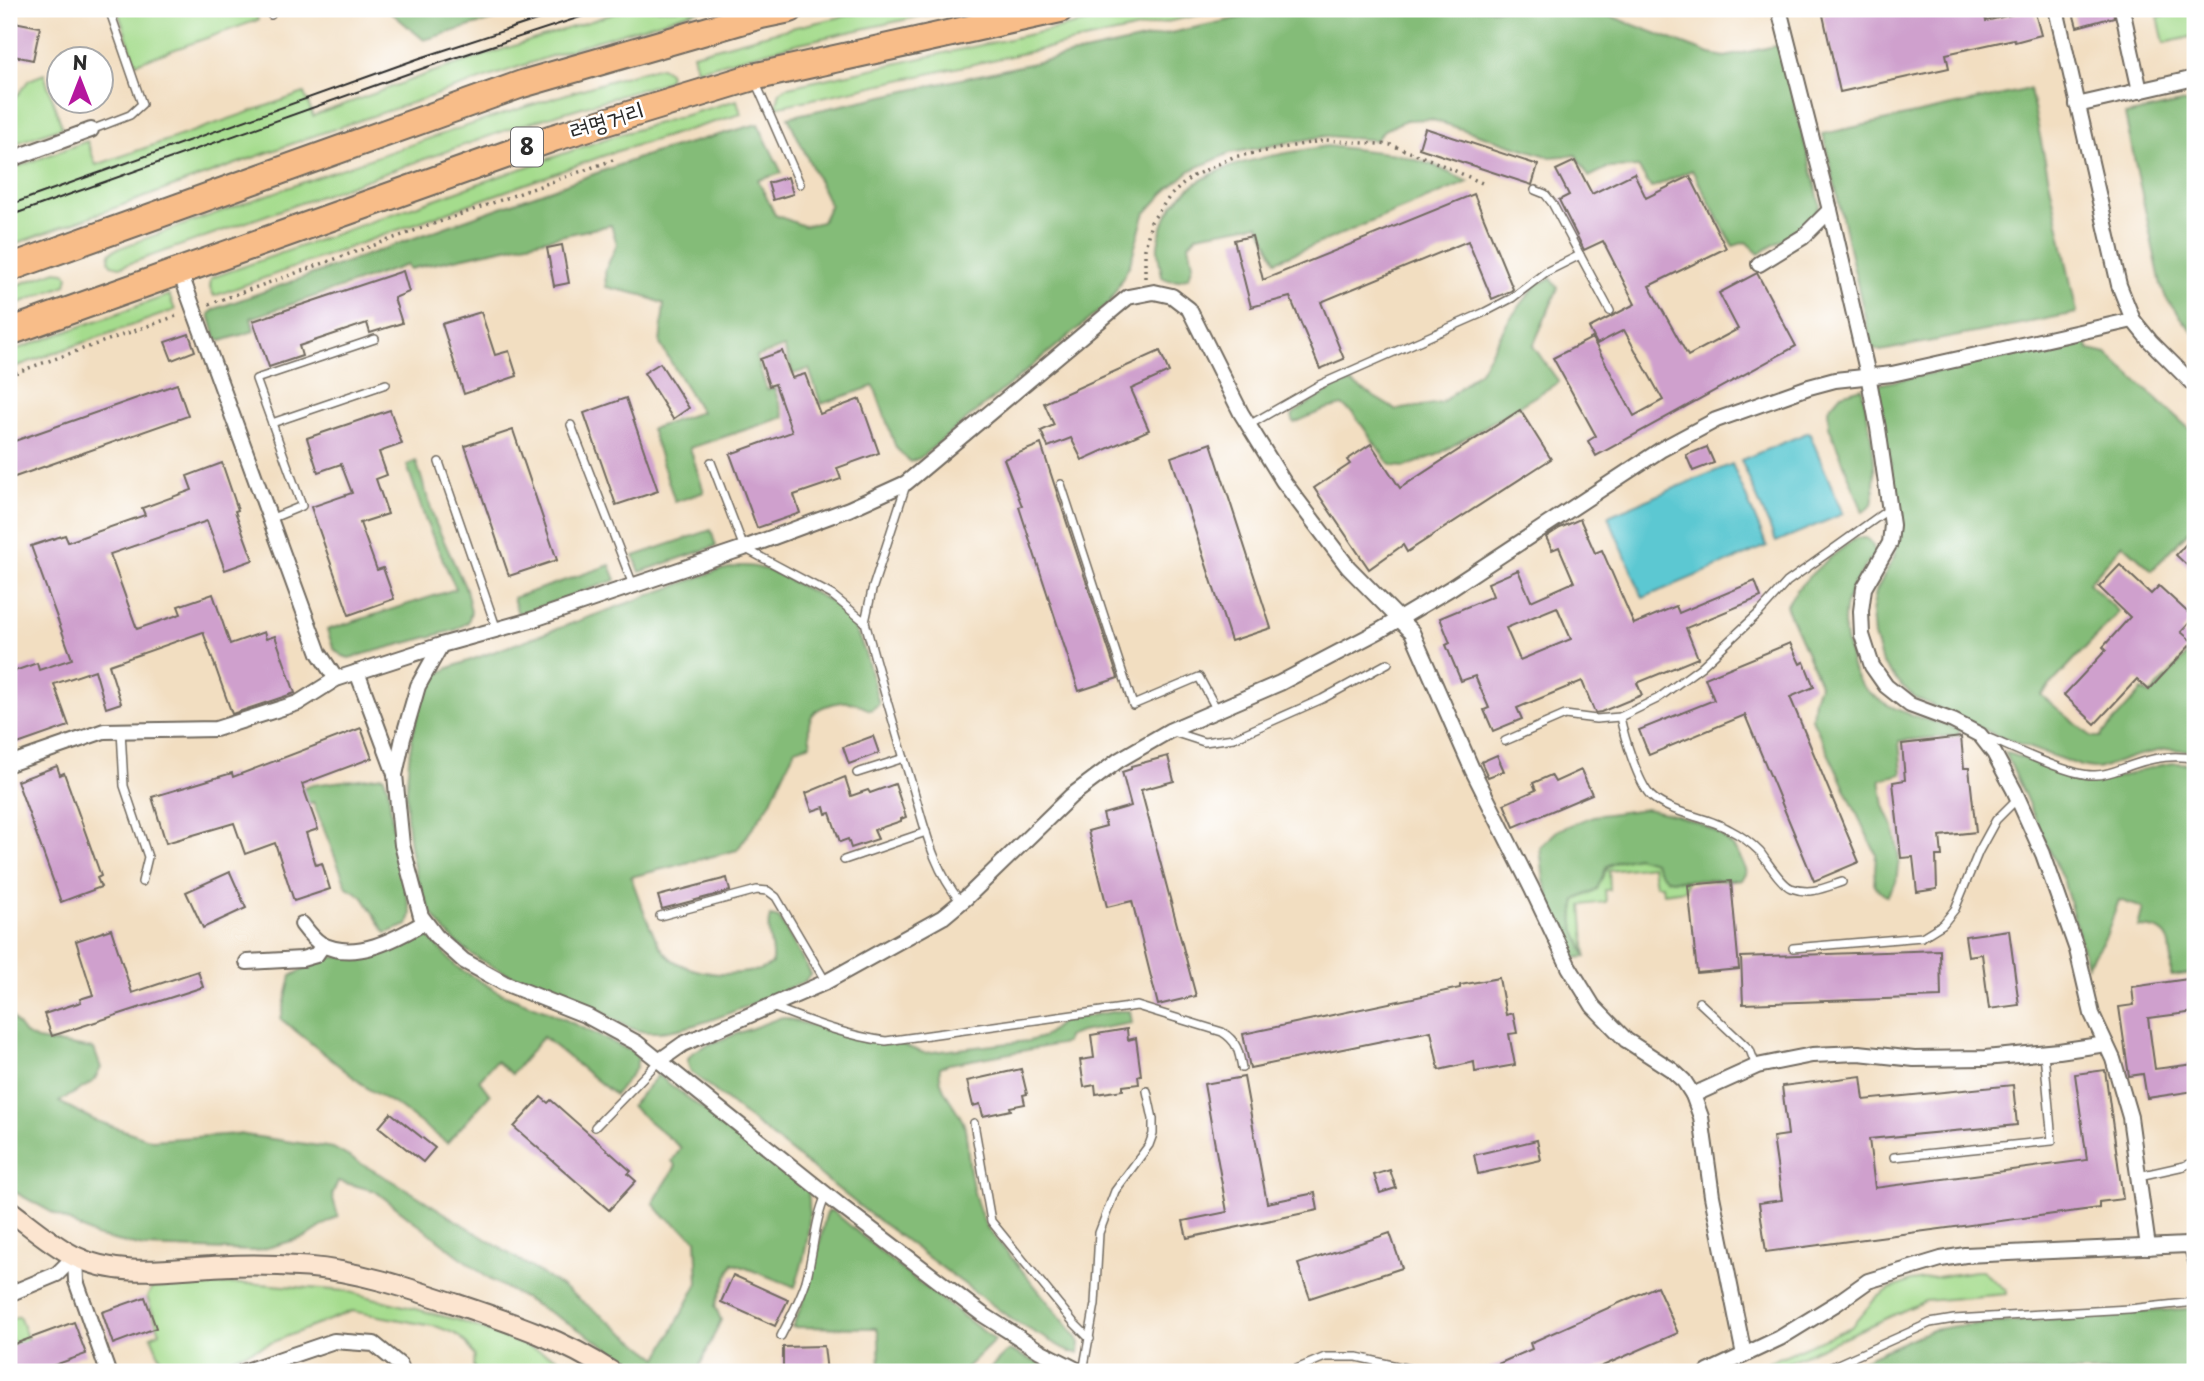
<svg xmlns="http://www.w3.org/2000/svg" width="2204" height="1381" viewBox="0 0 2204 1381" font-family="'Playpen Sans','Poor Story',sans-serif">
	<rect width="100%" height="100%" fill="#fff"/>
	<filter id="ink" filterUnits="userSpaceOnUse"><feTurbulence type="fractalNoise" baseFrequency=".0143" numOctaves="2"/><feDisplacementMap in="SourceGraphic" scale="14" xChannelSelector="R" yChannelSelector="G"/><feConvolveMatrix kernelMatrix="1 2 1 2 8 2 1 2 1" color-interpolation-filters="sRGB"/></filter>
	<filter id="wash" filterUnits="userSpaceOnUse"><feTurbulence type="fractalNoise" baseFrequency=".00686" numOctaves="4" result="noise"/><feDisplacementMap in="SourceGraphic" scale="28" xChannelSelector="R" yChannelSelector="G"/><feGaussianBlur stdDeviation="1.57" result="paint"/><feColorMatrix in="noise" values="0 0 0 0 0 0 0 0 0 0 0 0 0 0 0 0 0 1.4 0 .05"/><feComposite in="paint" operator="in"/></filter>
	<g filter="url(#wash)">
		<rect width="100%" height="100%" fill="#f2dec1"/>
		<!-- green -->
		<g fill="#a5dc8d" stroke="#68845c" stroke-width="2">
			<polygon points="117,9 254,9 258,20 136,63"/>
			<polygon points="628,9 703,9 596,41 319,134 9,246 9,170 87,141 96,165 304,93 313,116 430,73"/>
			<polygon points="877,9 953,9 795,44 697,70 693,54 791,28"/>
			<polygon points="1147,9 1226,9 776,107 780,92 788,87"/>
			<polygon points="2195,9 2195,36 2164,43 2158,17"/>
			<path d="M661,67L669,72L670,77L665,82L512,128L120,267L111,265L109,261L110,253L114,250C289,187 464,123 643,71Z"/>
			<polygon points="44,74 62,127 17,143 9,117 9,106 29,80"/>
			<polygon points="737,100 741,114 614,152 214,296 210,287 211,278 611,137"/>
			<polygon points="56,271 65,272 68,276 66,285 9,307 9,288"/>
			<polygon points="169,295 175,310 9,369 9,352"/>
			<path d="M1637,857L1654,862C1664,880 1667,881 1687,879L1685,890L1663,893L1662,885H1655L1652,866L1609,871L1610,890H1605L1606,902L1582,905L1586,957C1578,931 1569,929 1576,900L1597,889C1606,863 1612,862 1637,857Z"/>
			<polygon points="1975,1271 1982,1271 2006,1290 2006,1294 1925,1301 1766,1372 1746,1372 1851,1327 1875,1299 1890,1289 1911,1281"/>
			<path d="M201,1284H260L346,1291L458,1320L556,1357L575,1372H477L473,1366L474,1356L467,1344L456,1334L438,1327L352,1311L196,1372C164,1372 162,1363 151,1336L160,1332L147,1297L152,1288Z"/>
			<polygon points="19,1316 40,1372 21,1372 10,1341 12,1340 9,1336 9,1320"/>
		</g>
		<!-- forest -->
		<g fill="#84bc78" stroke="#587452" stroke-width="2">
			<polygon points="387,9 529,9 424,40"/>
			<path d="M1280,9H1592L1710,54L1725,57L1780,45L1820,204C1816,223 1776,243 1759,254L1746,242L1733,246L1692,170L1651,188L1638,167L1607,168L1589,177L1576,155L1550,157L1430,119L1406,120L1384,130L1376,140L1326,136L1230,153L1189,171L1163,194L1144,215L1130,264L1109,303L920,458L910,462L896,448L874,386L821,404L809,369L793,374L784,347L756,357L767,390L774,388L784,417L690,448L704,492L675,502L651,429L701,412L660,344L664,304L642,295L606,287L605,271L617,244L611,225L409,269L407,265L251,318L254,331L221,341L216,339L209,314L215,309L650,154L758,124L782,173L758,180L775,215L804,226L822,222L830,205L788,117Z"/>
			<polygon points="2030,89 2077,313 1881,351 1872,348 1823,134"/>
			<polygon points="2195,100 2195,335 2166,298 2161,285 2125,115"/>
			<path d="M1327,146L1396,154L1433,165L1468,182L1276,261L1259,224L1197,235L1189,244L1193,264L1189,277C1178,281 1172,283 1162,277C1161,267 1157,255 1158,245C1168,164 1264,158 1327,146Z"/>
			<polygon points="1551,278 1558,288 1533,346 1559,382 1437,455 1405,467 1393,466 1388,462 1354,414 1342,405 1326,409 1294,423 1292,416 1294,413 1337,386 1351,383 1396,410 1441,403 1480,371 1509,320 1537,284"/>
			<polygon points="2086,340 2089,350 2107,354 2195,434 2195,525 2152,570 2123,544 2089,583 2119,612 2041,695 2092,737 2100,737 2142,690 2150,695 2195,646 2195,751 2167,749 2135,756 2098,769 2081,766 2000,737 1916,698 1898,682 1882,663 1874,636 1872,612 1876,591 1894,557 1900,537 1896,495 1876,385"/>
			<path d="M1862,388C1870,427 1879,466 1872,505L1863,512L1829,426L1828,409L1841,394Z"/>
			<path d="M416,461L436,524L466,589L471,612L468,622L455,630L349,658C332,653 333,646 327,630L456,589L426,522L407,465Z"/>
			<polygon points="711,530 716,546 640,572 634,556"/>
			<path d="M1856,538H1866L1872,543L1875,553C1866,566 1855,580 1849,595C1842,612 1843,630 1848,648C1850,657 1851,667 1855,675C1871,708 1927,720 1959,729V735L1899,741L1902,774L1880,779L1884,806L1894,828L1899,859L1896,882L1887,896L1874,886L1876,854L1812,719L1814,699L1820,683L1786,606C1802,578 1830,557 1856,538Z"/>
			<polygon points="610,565 616,580 518,614 513,598"/>
			<path d="M740,566C761,565 776,573 795,583C806,589 818,594 829,601C863,623 869,668 879,704L871,710C864,708 857,703 850,702C843,701 836,703 829,705C808,710 806,725 811,744L795,749L770,803L737,850L631,877C639,898 652,940 668,956C679,968 708,974 724,974C741,973 758,973 772,964C774,946 765,933 770,916L779,918L811,974L804,982C761,999 693,1034 648,1032C626,1031 610,1015 591,1006C542,984 483,974 446,932C399,879 400,777 418,713C421,702 423,688 431,679C436,674 443,671 449,668L716,571Z"/>
			<path d="M2005,752L2084,779C2122,786 2156,755 2195,765V973L2171,976C2171,946 2175,927 2138,927L2143,908L2119,900L2106,936L2087,965L2064,882Z"/>
			<polygon points="383,776 388,786 395,845 411,914 408,925 386,933 362,896 347,887 313,802 263,819 259,806 312,785"/>
			<path d="M1645,809C1685,816 1735,828 1746,873L1741,880C1732,880 1671,881 1667,879C1660,875 1657,868 1654,862L1637,857L1618,861L1607,866L1597,889L1576,900C1569,929 1578,931 1586,957L1575,958L1569,952L1544,881L1540,847L1558,830L1593,816Z"/>
			<polygon points="423,931 457,967 500,993 547,1011 635,1053 638,1057 636,1068 615,1095 543,1037 512,1074 496,1061 479,1080 490,1095 447,1143 399,1107 368,1089 281,1019 291,976 325,958 378,953"/>
			<path d="M1118,1011H1130L1132,1023L1080,1032L1067,1037L1066,1043L949,1064L940,1067C937,1089 954,1102 963,1122C967,1131 967,1144 968,1155C971,1182 975,1205 988,1229L1076,1336L1080,1343L1079,1353L1070,1352L1014,1321L867,1212L691,1072L688,1064V1058L693,1052L707,1045L782,1017L865,1041L885,1044H900L924,1053L1028,1041L1043,1037L1064,1020Z"/>
			<path d="M9,1013L25,1034L37,1040L94,1049L101,1068L93,1082L59,1102L94,1120L152,1140L238,1134L333,1148L408,1190L567,1290L658,1358L698,1283L696,1239L662,1214L653,1203L676,1166L672,1161L681,1148L631,1106L658,1075L808,1189C812,1222 806,1256 795,1287L733,1263L715,1306L721,1320L697,1372H647L565,1321L489,1279L375,1191L338,1181L332,1195L338,1216L306,1237L256,1251L144,1247L95,1236L9,1189Z"/>
			<path d="M828,1211H833L902,1270L995,1340L962,1372H880L879,1337L877,1328L792,1327C810,1291 817,1258 825,1218Z"/>
			<polygon points="2195,1308 2195,1372 1836,1372 1917,1336 1932,1330 1955,1326"/>
			<polygon points="1009,1350 1058,1372 986,1372"/>
		</g>
		<!-- water -->
		<g fill="#5bc8d2" stroke="#437a7e" stroke-width="2">
			<polygon points="1809,432 1843,514 1776,542 1741,460"/>
			<polygon points="1732,464 1767,546 1643,598 1608,516"/>
		</g>
		<g id="blocks">
			<!-- building -->
			<g fill="#cfa0cd" fill-rule="evenodd">
				<polygon points="1850,9 1983,9 1986,21 2034,9 2041,35 2015,42 2014,39 1946,54 1949,68 1840,92 1823,15"/>
				<polygon points="2072,9 2113,9 2114,17 2077,27"/>
				<polygon points="9,21 40,27 33,60 9,55"/>
				<polygon points="1425,128 1538,165 1532,185 1419,148"/>
				<polygon points="1575,161 1592,194 1634,173 1646,198 1690,176 1726,248 1649,286 1688,356 1738,329 1719,293 1757,273 1796,346 1596,456 1588,441 1596,436 1553,358 1592,338 1634,416 1663,400 1624,330 1597,344 1589,328 1635,304 1603,241 1584,250 1559,200 1569,195 1556,170"/>
				<polygon points="788,177 793,194 773,200 768,183"/>
				<polygon points="1474,194 1513,289 1511,291 1492,299 1468,241 1321,302 1344,359 1320,369 1290,297 1251,307 1234,240 1252,236 1263,280"/>
				<polygon points="562,245 569,283 554,286 547,248"/>
				<polygon points="403,271 409,292 394,298 402,323 370,333 367,323 299,346 302,356 269,367 253,321"/>
				<polygon points="481,312 495,355 509,351 517,376 464,394 442,324"/>
				<polygon points="189,334 195,351 172,360 165,342"/>
				<polygon points="782,351 792,378 805,374 820,414 860,399 879,453 837,468 841,479 794,495 800,513 757,528 730,454 792,432 775,384 769,386 760,359"/>
				<polygon points="1160,351 1169,372 1131,389 1149,430 1082,460 1071,438 1048,447 1041,431 1054,425 1044,403"/>
				<polygon points="660,363 689,408 673,419 644,373"/>
				<polygon points="177,384 188,416 9,479 9,443"/>
				<polygon points="626,398 658,491 616,505 584,413"/>
				<polygon points="390,410 402,444 379,452 387,475 376,479 388,514 360,523 377,570 383,568 394,599 349,615 311,507 352,493 341,464 318,472 307,438"/>
				<polygon points="1520,410 1551,459 1407,552 1403,545 1369,569 1314,488 1350,464 1347,460 1371,444 1400,488"/>
				<polygon points="513,430 557,560 509,576 465,446"/>
				<polygon points="1211,443 1271,628 1231,641 1171,457"/>
				<polygon points="1041,444 1118,678 1079,691 1019,507 1022,506 1004,459"/>
				<polygon points="1707,447 1714,463 1693,471 1686,455"/>
				<polygon points="222,463 238,510 235,511 253,560 225,570 207,521 110,554 137,629 181,614 178,606 213,594 230,644 264,632 266,639 275,636 295,693 232,714 203,632 109,665 121,703 106,708 95,670 54,684 69,726 9,747 9,673 37,663 39,670 72,659 31,546 65,535 68,542 145,515 142,508 192,490 187,476"/>
				<path d="M1580,519L1595,553L1602,550L1634,624L1676,606L1679,613L1755,581L1761,597L1686,628L1698,658L1637,683L1642,695L1601,712L1595,713L1582,681L1517,708L1522,719L1493,731L1484,710L1489,708L1475,676L1461,681L1446,645L1450,643L1440,618L1493,596L1488,583L1518,570L1531,601L1574,582L1559,547L1552,550L1546,537L1560,528ZM1557,607L1571,639L1520,660L1506,628Z"/>
				<polygon points="2195,534 2195,573 2176,555"/>
				<polygon points="2120,565 2151,594 2159,586 2194,618 2181,632 2193,642 2149,690 2137,679 2095,724 2064,695 2106,650 2103,647 2130,617 2099,587"/>
				<polygon points="1790,643 1800,664 1804,662 1814,687 1790,697 1859,862 1814,881 1745,715 1649,755 1639,730 1714,700 1705,678"/>
				<polygon points="361,728 372,758 302,784 318,829 306,833 316,865 322,863 330,889 294,901 275,843 245,854 234,823 166,843 152,797 232,773 233,777"/>
				<polygon points="873,736 879,753 849,764 843,747"/>
				<polygon points="1961,737 1964,768 1969,768 1976,832 1940,836 1942,856 1936,856 1937,889 1917,892 1913,857 1901,858 1893,782 1905,780 1902,744"/>
				<polygon points="1497,755 1504,771 1488,777 1481,762"/>
				<polygon points="1168,756 1174,781 1141,790 1196,996 1158,1005 1132,901 1107,907 1088,831 1106,826 1103,814 1131,806 1122,772 1131,769 1131,766"/>
				<polygon points="57,766 60,775 64,773 101,876 97,878 101,887 61,902 17,781"/>
				<polygon points="1581,770 1592,794 1514,827 1504,804 1536,790 1533,783 1551,775 1555,782"/>
				<polygon points="845,777 851,796 868,790 870,793 895,784 906,817 901,819 901,821 874,830 878,839 851,848 848,839 840,842 830,813 826,814 824,807 812,811 806,793"/>
				<polygon points="230,872 246,908 203,928 186,892"/>
				<polygon points="727,878 730,891 662,909 658,896"/>
				<polygon points="1731,881 1739,969 1697,973 1688,885"/>
				<polygon points="111,929 132,993 198,971 203,987 52,1036 44,1014 81,1002 80,999 93,995 76,941"/>
				<polygon points="2009,930 2019,1005 1989,1009 1982,954 1968,956 1965,936"/>
				<polygon points="1940,950 1941,997 1743,1004 1741,957"/>
				<polygon points="1499,978 1506,1015 1513,1013 1517,1033 1509,1034 1515,1065 1475,1072 1474,1062 1439,1070 1431,1031 1250,1068 1243,1034 1460,988 1460,985"/>
				<polygon points="2195,978 2195,1012 2148,1018 2155,1069 2195,1064 2195,1091 2147,1098 2143,1074 2129,1076 2119,1007 2134,1005 2132,987"/>
				<polygon points="1127,1029 1128,1040 1136,1038 1141,1075 1138,1076 1139,1084 1123,1086 1123,1090 1096,1094 1095,1085 1084,1087 1080,1060 1094,1058 1091,1035"/>
				<polygon points="1021,1069 1027,1094 1023,1095 1025,1104 1010,1107 1011,1110 983,1116 980,1104 973,1106 967,1081"/>
				<polygon points="2105,1070 2123,1199 2099,1202 2099,1208 1766,1252 1759,1203 1782,1200 1773,1137 1788,1135 1782,1086 1861,1076 1864,1100 2013,1085 2017,1125 1869,1139 1875,1188 2087,1160 2075,1074"/>
				<polygon points="1244,1077 1267,1203 1315,1193 1318,1210 1187,1238 1183,1221 1227,1212 1204,1084"/>
				<polygon points="541,1097 548,1103 551,1100 631,1171 628,1174 636,1181 609,1210 514,1127"/>
				<polygon points="391,1113 435,1148 423,1162 379,1127"/>
				<polygon points="1537,1140 1541,1160 1478,1174 1474,1155"/>
				<polygon points="1390,1170 1396,1188 1380,1193 1374,1175"/>
				<polygon points="1390,1233 1402,1268 1310,1298 1298,1264"/>
				<polygon points="733,1275 788,1300 775,1326 721,1302"/>
				<polygon points="1657,1286 1678,1333 1589,1372 1480,1372 1532,1349 1530,1343"/>
				<polygon points="145,1297 156,1328 113,1344 102,1312"/>
				<polygon points="74,1322 86,1354 35,1372 9,1372 9,1346"/>
				<polygon points="824,1346 827,1372 783,1372 783,1347"/>
			</g>
		</g>
	</g>
	<g filter="url(#ink)">
		<use href="#blocks" fill-opacity="0" stroke="#716a60" stroke-width="2"/>
		<g fill="none" stroke-linecap="round" stroke-linejoin="round">
			<defs>
				<g id="lane">
					<polyline points="269,9 271,15"/>
					<polyline points="755,81 800,184"/>
					<polyline points="91,130 130,115 142,104 109,9"/>
					<polyline points="1535,190 1545,194 1552,203 1610,311"/>
					<polyline points="272,423 386,384"/>
					<polyline points="571,425 633,585"/>
					<polyline points="1249,425 1319,385 1485,312 1512,298 1546,272 1580,255"/>
					<polyline points="439,462 497,630"/>
					<polyline points="711,462 744,548 832,595 865,622 872,590 906,485"/>
					<polyline points="1061,484 1133,705 1199,677 1217,710"/>
					<polyline points="270,519 302,506 256,379 375,339"/>
					<path d="M865,622C880,678 896,733 913,788C925,828 933,869 961,902"/>
					<path d="M1620,717C1624,736 1638,783 1651,796C1670,814 1707,816 1730,830C1740,835 1752,844 1760,852C1767,861 1781,884 1791,888C1810,895 1824,888 1842,882"/>
					<polyline points="121,730 124,786 148,857 142,882"/>
					<polyline points="1170,731 1204,742 1234,738 1322,699 1388,663"/>
					<path d="M1984,736C2009,746 2071,777 2095,775C2108,775 2120,769 2132,765C2152,758 2174,754 2195,759"/>
					<polyline points="1505,741 1565,715 1596,719 1620,717 1657,699 1701,667 1760,612 1787,582 1889,509"/>
					<polyline points="857,773 904,758"/>
					<polyline points="844,860 926,832"/>
					<polyline points="660,916 757,890 768,891 776,897 826,982"/>
					<polyline points="1793,948 1922,937 1943,924 1955,909 1979,851 1996,820 2017,799"/>
					<polyline points="1699,1002 1750,1050 1756,1066"/>
					<path d="M772,1007C809,1021 846,1036 886,1041L1137,1006L1222,1032C1237,1041 1239,1051 1242,1068"/>
					<polyline points="974,1123 991,1221 1074,1323 1090,1339"/>
					<polyline points="595,1127 659,1061"/>
					<polyline points="1894,1157 2052,1141 2044,1053"/>
					<polyline points="2139,1176 2184,1166 2195,1161"/>
					<polyline points="2187,1245 2195,1273"/>
					<path d="M781,1336C790,1318 800,1300 806,1281C814,1252 814,1222 826,1195"/>
					<polyline points="1083,1372 1095,1304 1099,1233 1115,1191 1149,1145 1153,1134 1153,1119 1147,1091"/>
					<polyline points="1289,1372 1325,1357 1357,1357 1410,1369"/>
					<polyline points="1820,1372 1930,1323 1954,1319 2129,1309 2195,1302"/>
				</g>
				<g id="street">
					<polyline points="1779,9 1830,210 1868,375 1878,428 1892,525 1890,543 1864,588 1861,611 1862,635 1872,666 1886,686 1910,705 1953,721 1980,735 1994,753 2014,790 2043,854 2077,950 2092,1014 2113,1059 2130,1117 2148,1247"/>
					<polyline points="2056,9 2119,285 2133,320 2150,341 2195,386"/>
					<polyline points="2122,9 2140,91"/>
					<polyline points="2077,105 2195,78"/>
					<polyline points="9,160 91,130"/>
					<polyline points="1759,264 1803,237 1830,210"/>
					<polyline points="180,272 319,653 336,679"/>
					<polyline points="441,645 418,686 403,738 395,775 402,845 421,916 436,936 464,961 504,983 587,1016 637,1043 838,1204 982,1314 1040,1351 1081,1372"/>
					<polyline points="357,672 395,774"/>
					<polyline points="9,764 104,731 216,729 298,703 336,679 441,645 531,620 744,548 849,509 906,483 1128,297 1154,292 1172,296 1189,309 1241,413 1283,481 1348,567 1412,632 1472,769 1532,889 1569,967 1593,1006 1626,1040 1672,1070 1684,1081 1693,1095 1701,1117 1712,1196 1744,1355"/>
					<path d="M302,924C308,932 313,939 321,944C355,962 396,939 425,922"/>
					<polyline points="247,962 302,959 316,955 323,945"/>
					<polyline points="659,1061 683,1044 826,982 943,917 967,897 1071,796 1119,760 1169,731 1280,683 1379,631 1451,588 1662,449 1716,420 1809,387 1835,380 1892,374 2133,320"/>
					<polyline points="1693,1095 1757,1066 1812,1055 1859,1053 1914,1059 1985,1058 2059,1051 2106,1044"/>
					<polyline points="75,1256 76,1281 108,1372"/>
					<polyline points="9,1294 57,1274 75,1256"/>
					<polyline points="243,1372 334,1341 374,1344 400,1365 403,1372"/>
					<polyline points="1708,1372 1780,1338 1837,1303 1868,1281 1941,1259 1965,1255 2187,1245 2195,1246"/>
				</g>
				<path id="secondary" d="M9,1210C29,1225 51,1244 74,1256C120,1279 173,1268 221,1266C250,1264 278,1265 307,1267C358,1271 408,1288 456,1304C510,1322 564,1340 612,1372"/>
				<g id="highway">
					<polyline points="9,268 522,84 761,15 790,9"/>
					<polyline points="9,332 553,138 753,77 1060,9"/>
				</g>
			</defs>
			<!-- lane casing -->
			<use href="#lane" stroke="#716a60" stroke-width="10"/>
			<!-- street casing -->
			<use href="#street" stroke="#716a60" stroke-width="18"/>
			<!-- secondary casing -->
			<use href="#secondary" stroke="#716a60" stroke-width="23"/>
			<!-- highway casing -->
			<use href="#highway" stroke="#716a60" stroke-width="30"/>
			<!-- path -->
			<g stroke="#716a60" stroke-width="3.5" stroke-dasharray="2 5" stroke-linecap="butt">
				<polyline points="1145,278 1145,249 1151,222 1170,196 1191,177 1233,157 1326,140 1391,145 1431,160 1482,183"/>
				<polyline points="209,304 613,160"/>
				<polyline points="9,375 179,315"/>
			</g>
			<!-- lane -->
			<use href="#lane" stroke="#fff" stroke-width="7"/>
			<!-- street -->
			<use href="#street" stroke="#fff" stroke-width="14"/>
			<!-- secondary -->
			<use href="#secondary" stroke="#fce5d0" stroke-width="19"/>
			<!-- highway -->
			<use href="#highway" stroke="#f8bd89" stroke-width="26"/>
			<!-- tram -->
			<g stroke="#2b2b2b" stroke-width="2">
				<polyline points="9,205 420,58 570,9"/>
				<polyline points="9,216 424,68 605,9"/>
			</g>
		</g>
	</g>
	<g text-anchor="middle" stroke-width="5" stroke-linejoin="round" paint-order="stroke">
		<!-- shield labels -->
		<rect fill="#fff" stroke="#6b6b6b" stroke-width="2" x="511" y="127.5" width="32" height="39" rx="5"/>
		<g font-size="23" font-weight="bold" fill="#2b2b2b">
			<text x="527" y="155">8</text>
		</g>
		<!-- street labels -->
		<g font-size="24" fill="#2b2b2b" stroke="#fff">
			<text transform="translate(607 121) rotate(-17)" y="8">려명거리</text>
		</g>
	</g>
	<!-- margin -->
	<rect width="2204" height="1381" fill="none" stroke="#fff" stroke-width="35"/>
	<!-- north arrow -->
	<g transform="translate(80 80)"><circle r="33" fill="#ffffff" stroke="#aaaaaa" stroke-width="2"/>
	<path d="M0-5L12 26L0 18L-12 26Z" fill="#b5179e"/>
	<text y="-10" font-size="19" font-weight="bold" text-anchor="middle" fill="#2b2b2b">N</text>
	</g>
</svg>
